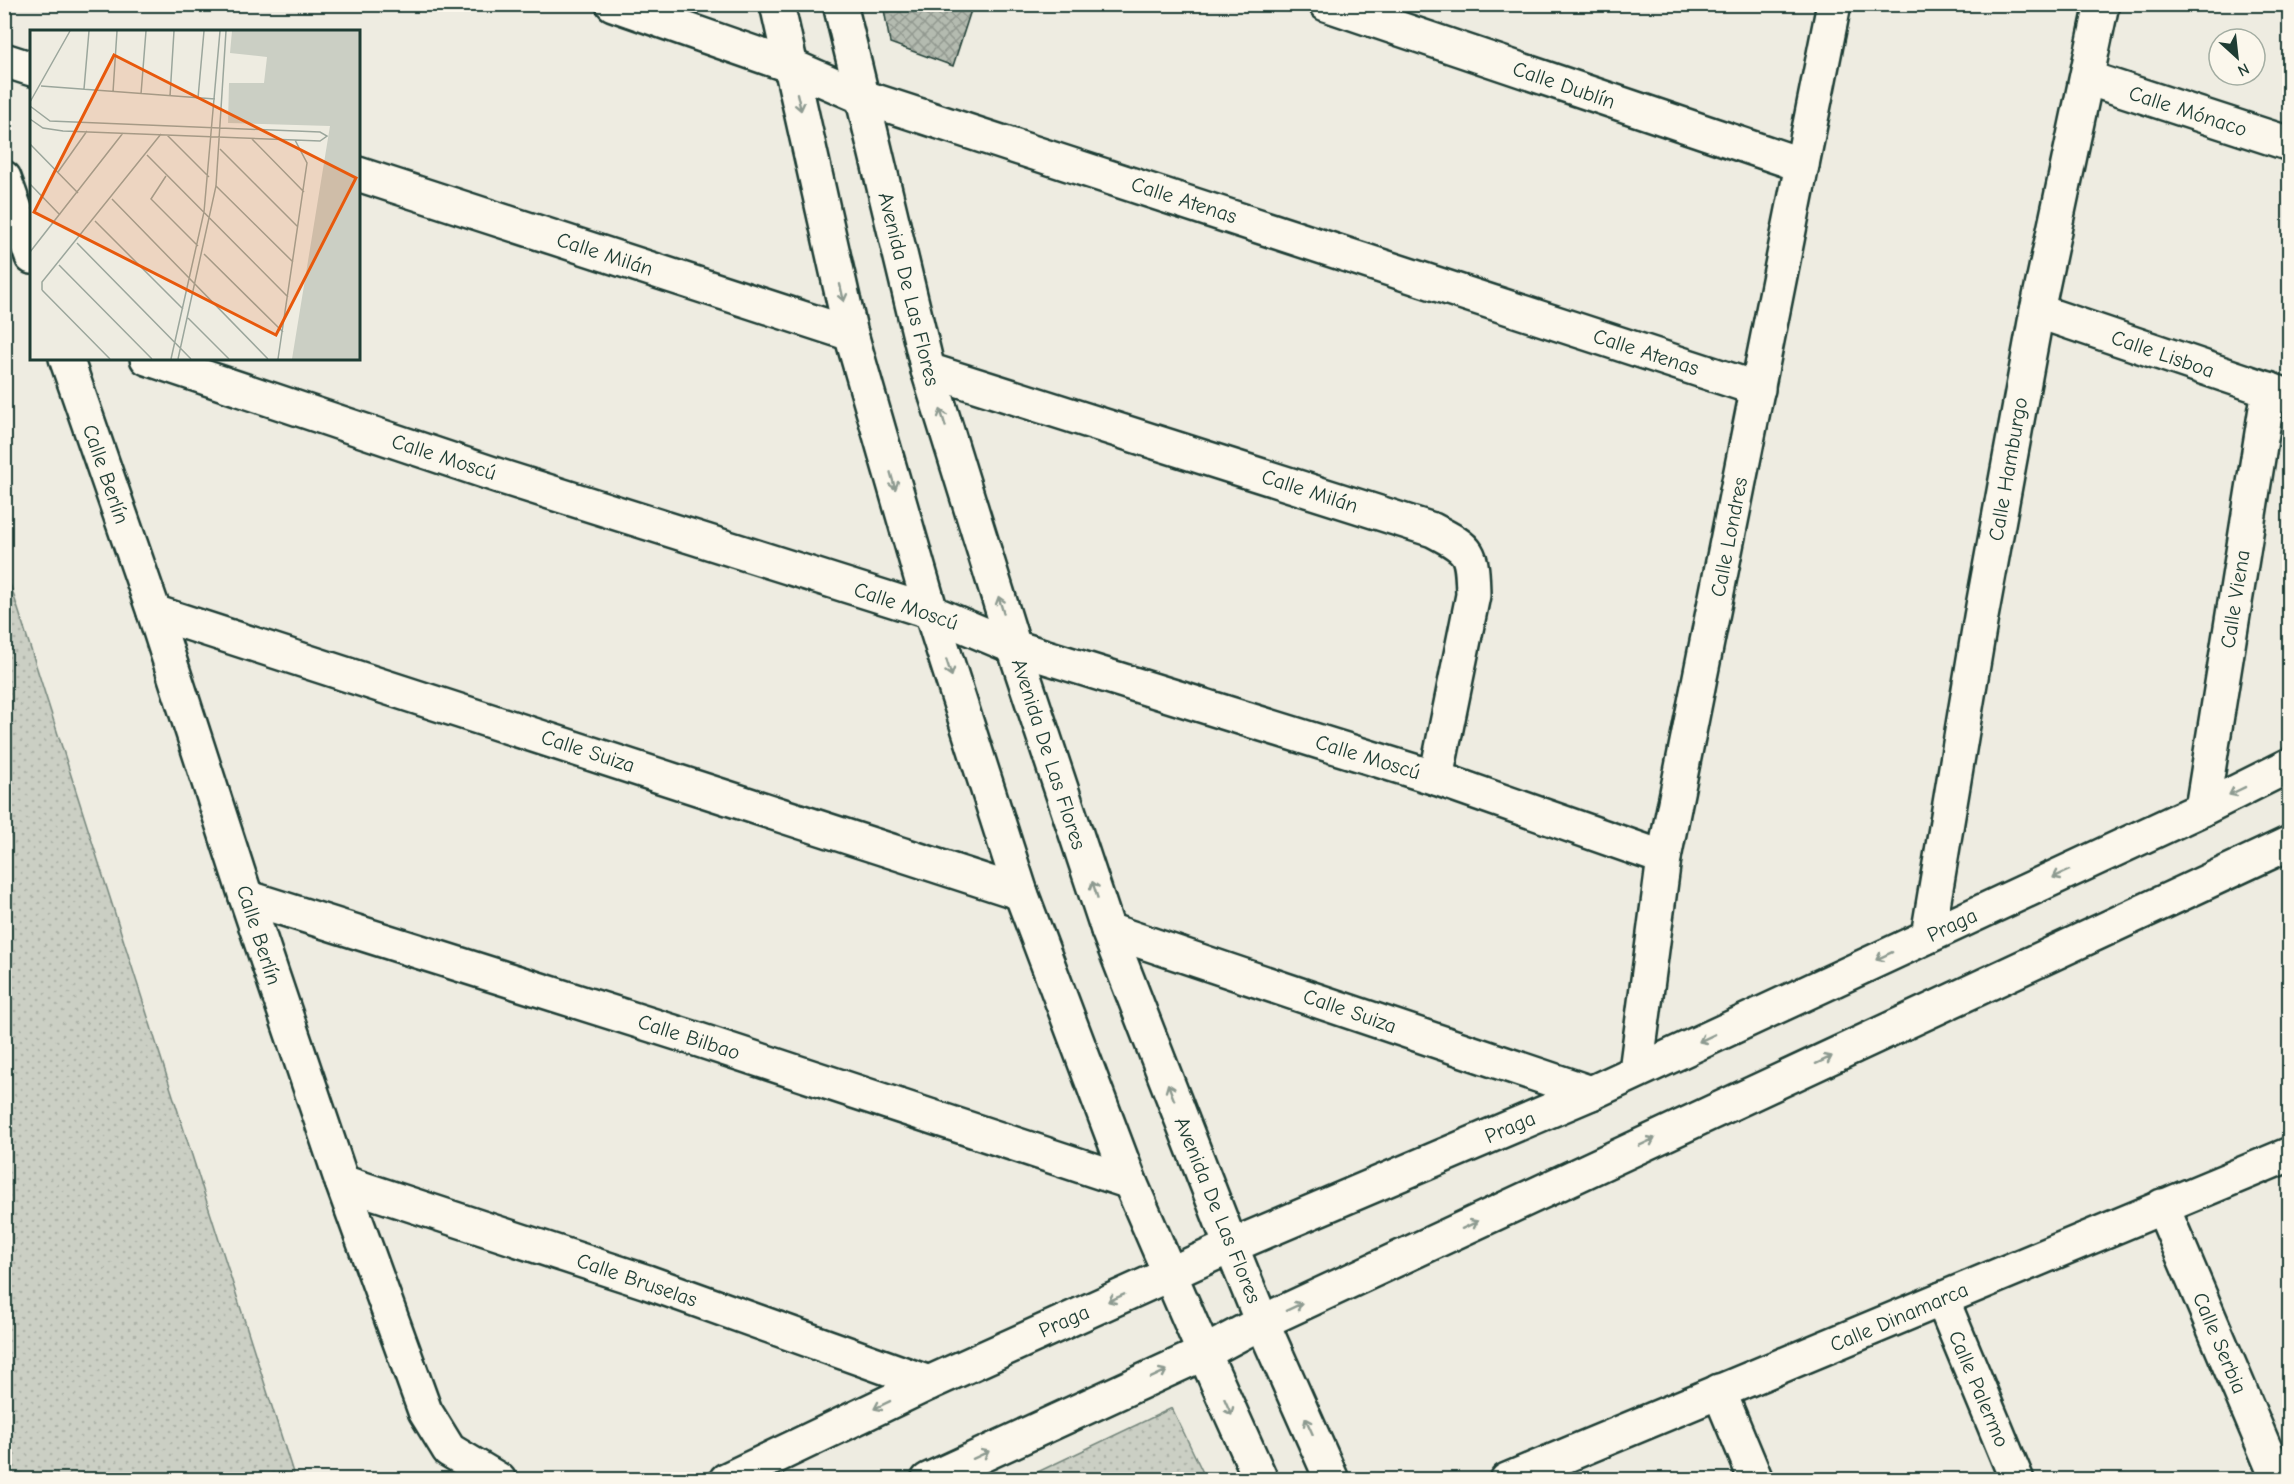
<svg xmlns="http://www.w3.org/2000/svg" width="2294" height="1484" viewBox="0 0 2294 1484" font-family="'Comic Neue',sans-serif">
	<defs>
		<pattern id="grass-dots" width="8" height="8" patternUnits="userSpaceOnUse" patternTransform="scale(1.5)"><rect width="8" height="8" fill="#cbcfc4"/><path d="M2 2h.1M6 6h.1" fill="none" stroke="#aeb3a9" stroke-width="1.8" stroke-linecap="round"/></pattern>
		<pattern id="building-cross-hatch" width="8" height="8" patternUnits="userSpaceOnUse" patternTransform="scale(1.5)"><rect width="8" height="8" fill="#b4bbb0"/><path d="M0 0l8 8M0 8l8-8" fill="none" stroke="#929990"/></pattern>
	</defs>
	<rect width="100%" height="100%" fill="#eeece1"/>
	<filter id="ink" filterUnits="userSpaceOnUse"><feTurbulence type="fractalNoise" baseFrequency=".0167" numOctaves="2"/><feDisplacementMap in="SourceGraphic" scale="12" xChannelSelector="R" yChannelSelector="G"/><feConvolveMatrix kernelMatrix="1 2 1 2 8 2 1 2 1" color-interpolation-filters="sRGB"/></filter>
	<g filter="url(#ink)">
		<!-- grass -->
		<g fill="url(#grass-dots)" stroke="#75867c" stroke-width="1.5">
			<polygon points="5,568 295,1479 5,1479"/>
			<polygon points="1172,1408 1206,1479 1023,1479"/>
		</g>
		<!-- building -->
		<polygon fill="url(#building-cross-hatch)" stroke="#1f3d34" stroke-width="1.5" points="883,4 973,4 953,66 890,43"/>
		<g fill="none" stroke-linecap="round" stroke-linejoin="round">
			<defs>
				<g id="street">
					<polyline points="613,4 791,66 860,96 1758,389"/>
					<polyline points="1326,4 1802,165"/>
					<polyline points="4,60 32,69"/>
					<polyline points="2087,78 2290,144"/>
					<polyline points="358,174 851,334"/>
					<polyline points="4,178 32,257"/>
					<polyline points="2037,311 2288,396"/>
					<polyline points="66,358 154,612 246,897 342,1182 425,1411 449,1450 499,1480"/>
					<polyline points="147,358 499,476 931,612 1014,647 1436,778 1664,858"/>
					<path d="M928,370L1433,530C1471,550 1472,551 1473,595L1436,778"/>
					<polyline points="154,612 1021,893"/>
					<polyline points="2202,809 2269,389"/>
					<polyline points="246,897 699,1040 1130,1182"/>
					<polyline points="1108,930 1591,1093"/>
					<polyline points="1928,936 1981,617 2037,311 2102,4"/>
					<polyline points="1636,1071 1664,858 1834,4"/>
					<polyline points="342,1182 647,1282 929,1383"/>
					<polyline points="2162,1206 2278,1480"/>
					<polyline points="1942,1299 2017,1480"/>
					<polyline points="1262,1322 1332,1480"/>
					<polyline points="1719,1391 1756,1480"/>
					<polyline points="726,1480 929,1383 1170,1274"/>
					<polyline points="928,1480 1204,1353 1261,1480"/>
					<polyline points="1507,1480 2290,1154"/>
				</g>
				<g id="secondary">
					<polyline points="777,4 851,334 931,612 1021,893 1130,1182 1204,1353 1262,1322 2290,843"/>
					<polyline points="840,4 928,370 1014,647 1108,930 1231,1246 1262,1322"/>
					<polyline points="1170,1274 1231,1246 1591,1093 2202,809 2290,765"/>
				</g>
			</defs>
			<!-- street casing -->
			<use href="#street" stroke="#1f3d34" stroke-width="38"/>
			<!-- secondary casing -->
			<use href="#secondary" stroke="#1f3d34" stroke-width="38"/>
			<!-- street -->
			<use href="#street" stroke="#fbf7ec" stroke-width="33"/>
			<!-- secondary -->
			<use href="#secondary" stroke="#fbf7ec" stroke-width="33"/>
		</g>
		<!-- one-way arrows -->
		<defs><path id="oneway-shaft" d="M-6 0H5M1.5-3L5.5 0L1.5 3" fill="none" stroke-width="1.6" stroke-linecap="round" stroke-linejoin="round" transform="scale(1.5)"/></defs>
		<g stroke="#8d9a90">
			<use href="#oneway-shaft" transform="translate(799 102) rotate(77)"/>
			<use href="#oneway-shaft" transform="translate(842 293) rotate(77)"/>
			<use href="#oneway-shaft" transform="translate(943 418) rotate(-107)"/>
			<use href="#oneway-shaft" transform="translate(893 481) rotate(74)"/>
			<use href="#oneway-shaft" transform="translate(1001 605) rotate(-107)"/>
			<use href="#oneway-shaft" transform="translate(949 668) rotate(72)"/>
			<use href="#oneway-shaft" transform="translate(2237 791) rotate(154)"/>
			<use href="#oneway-shaft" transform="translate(2061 874) rotate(155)"/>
			<use href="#oneway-shaft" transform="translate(1095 890) rotate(-108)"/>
			<use href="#oneway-shaft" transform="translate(1884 956) rotate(155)"/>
			<use href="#oneway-shaft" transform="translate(1707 1038) rotate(155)"/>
			<use href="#oneway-shaft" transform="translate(1824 1060) rotate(-25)"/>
			<use href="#oneway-shaft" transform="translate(1171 1092) rotate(-111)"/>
			<use href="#oneway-shaft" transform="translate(1647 1142) rotate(-25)"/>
			<use href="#oneway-shaft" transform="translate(1470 1225) rotate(-25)"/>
			<use href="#oneway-shaft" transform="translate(1116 1298) rotate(156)"/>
			<use href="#oneway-shaft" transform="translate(1294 1307) rotate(-25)"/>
			<use href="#oneway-shaft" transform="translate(1159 1374) rotate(-25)"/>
			<use href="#oneway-shaft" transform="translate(882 1405) rotate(154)"/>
			<use href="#oneway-shaft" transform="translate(1228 1407) rotate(66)"/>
			<use href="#oneway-shaft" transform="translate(1309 1426) rotate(-114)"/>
			<use href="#oneway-shaft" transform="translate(981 1455) rotate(-25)"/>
		</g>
	</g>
	<g text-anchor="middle" stroke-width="5" stroke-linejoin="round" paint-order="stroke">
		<!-- street labels -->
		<g font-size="21" fill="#1f3d34" stroke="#fbf7ec">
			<text transform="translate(1564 85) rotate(19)" y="7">Calle Dublín</text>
			<text transform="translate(2188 111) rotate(18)" y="7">Calle Mónaco</text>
			<text transform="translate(1184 200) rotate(18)" y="7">Calle Atenas</text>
			<text transform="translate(605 254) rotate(18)" y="7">Calle Milán</text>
			<text transform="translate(909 289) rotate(76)" y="7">Avenida De Las Flores</text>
			<text transform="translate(1646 352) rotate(18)" y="7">Calle Atenas</text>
			<text transform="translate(2163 354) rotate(19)" y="7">Calle Lisboa</text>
			<text transform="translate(444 457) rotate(18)" y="7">Calle Moscú</text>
			<text transform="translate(2008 469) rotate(-80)" y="7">Calle Hamburgo</text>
			<text transform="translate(106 474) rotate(71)" y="7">Calle Berlín</text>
			<text transform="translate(1310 491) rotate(18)" y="7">Calle Milán</text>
			<text transform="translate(1729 537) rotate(-79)" y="7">Calle Londres</text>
			<text transform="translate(2235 599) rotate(-81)" y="7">Calle Viena</text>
			<text transform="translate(906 606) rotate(19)" y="7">Calle Moscú</text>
			<text transform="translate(588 751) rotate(18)" y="7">Calle Suiza</text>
			<text transform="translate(1049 754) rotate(72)" y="7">Avenida De Las Flores</text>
			<text transform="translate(1368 757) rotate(17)" y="7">Calle Moscú</text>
			<text transform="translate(1952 925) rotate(-25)" y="7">Praga</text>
			<text transform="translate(259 935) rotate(72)" y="7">Calle Berlín</text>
			<text transform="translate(1350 1011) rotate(19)" y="7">Calle Suiza</text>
			<text transform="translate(689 1037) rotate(18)" y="7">Calle Bilbao</text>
			<text transform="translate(1510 1127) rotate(-23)" y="7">Praga</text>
			<text transform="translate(1218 1210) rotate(68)" y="7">Avenida De Las Flores</text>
			<text transform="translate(637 1280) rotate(19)" y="7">Calle Bruselas</text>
			<text transform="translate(1899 1317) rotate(-23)" y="7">Calle Dinamarca</text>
			<text transform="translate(1064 1321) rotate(-24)" y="7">Praga</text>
			<text transform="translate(2220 1343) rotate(67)" y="7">Calle Serbia</text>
			<text transform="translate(1979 1389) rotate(67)" y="7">Calle Palermo</text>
		</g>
	</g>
	<!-- overview -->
	<g transform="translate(30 30)">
		<rect width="330" height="330" fill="#eeece1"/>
		<path d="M202,1H330V329H262L300,96L198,93L199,53H234L237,27L200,23Z" fill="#cbcfc4"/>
		<path fill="none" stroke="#9ba69c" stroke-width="1.5" d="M11,56L185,69M54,59L59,1M83,62L87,1M111,64L116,1M140,66L144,1M168,68L174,1M0,72L40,1M0,76L20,91L290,102L297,106L290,111L265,110L33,101L13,98L0,89M137,105L179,147M222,109L274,162M0,114L48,163M190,119L268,197M117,125L258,267M28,142L57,101M136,146L121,169L168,216M0,154L30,185M186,156L263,232M82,169L238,329M65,191L153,279M47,213L161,329M0,222L93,103M174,224L253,302M29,235L122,329M12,260V252L131,104M12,260L80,329M158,288L199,329M141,329L174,182L190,1M148,329L186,156L196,1M248,329L277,133L265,110"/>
		<path fill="#e8590c" fill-opacity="0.15" stroke="#e8590c" stroke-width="3" d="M84,25L326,148L246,305L4,182Z"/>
		<rect width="330" height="330" fill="none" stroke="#1f3d34" stroke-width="3"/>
	</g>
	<!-- margin -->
	<rect width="2294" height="1484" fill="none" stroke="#fbf7ec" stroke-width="24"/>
	<rect x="12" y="12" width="2270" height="1460" fill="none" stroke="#1f3d34" stroke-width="2" filter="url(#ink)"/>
	<!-- north arrow -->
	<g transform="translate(2237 57) rotate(153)"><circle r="28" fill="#fbf7ec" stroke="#a3ada2" stroke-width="1.5"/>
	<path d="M0-4.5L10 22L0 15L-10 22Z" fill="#1f3d34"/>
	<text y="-9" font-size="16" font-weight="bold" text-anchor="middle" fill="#1f3d34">N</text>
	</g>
</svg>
